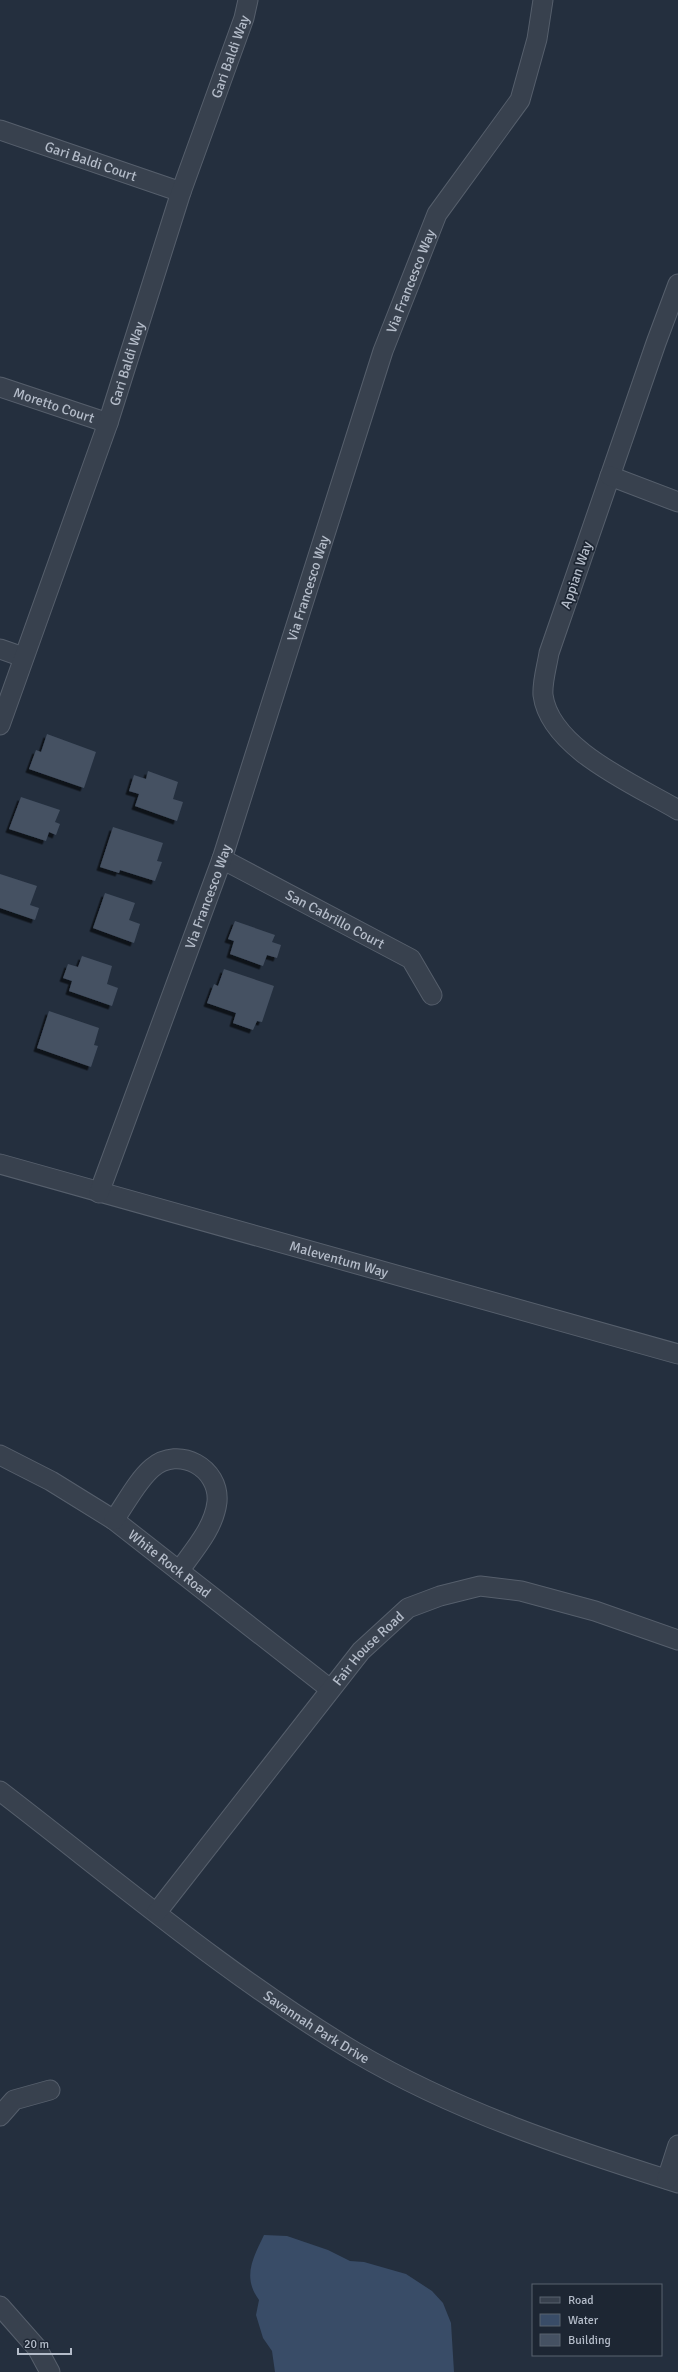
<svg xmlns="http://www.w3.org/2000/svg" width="678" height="2372" viewBox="0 0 678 2372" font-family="Signika,sans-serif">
	<defs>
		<filter id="shadow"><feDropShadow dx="-3.5" dy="3.5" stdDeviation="0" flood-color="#0009"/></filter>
	</defs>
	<rect width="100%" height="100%" fill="#242f3e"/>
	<!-- water -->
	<path fill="#394c67" d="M264,2235L287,2236L328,2250L350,2261L364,2262L406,2274L432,2291L443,2303L451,2323L454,2372H275L272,2351L263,2338L256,2315L259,2300C242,2277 253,2258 264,2235Z"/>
	<!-- building -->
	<g fill="#455162" filter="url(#shadow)">
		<polygon points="47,734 96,752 84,788 29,769 36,750 41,752"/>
		<polygon points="148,771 178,782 173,799 183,802 177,821 135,806 139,794 129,791 134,775 146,779"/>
		<polygon points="21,797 60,810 55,822 60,824 56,835 49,832 46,841 9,829"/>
		<polygon points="113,827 163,843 157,861 162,862 155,881 120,870 119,873 100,867"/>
		<polygon points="0,874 37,886 30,905 39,908 35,920 0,908"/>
		<polygon points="105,893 135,903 129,920 140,924 134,943 93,928"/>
		<polygon points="235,921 275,935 272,942 281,945 277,958 267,955 263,966 230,954 234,941 228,939"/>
		<polygon points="82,956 112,966 107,984 118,988 112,1006 69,991 72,981 63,978 68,964 78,967"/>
		<polygon points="224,969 274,986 262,1022 257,1021 253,1030 233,1023 236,1013 207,1003 214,984 218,986"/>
		<polygon points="49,1011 99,1028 94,1045 98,1046 91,1067 37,1048"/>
	</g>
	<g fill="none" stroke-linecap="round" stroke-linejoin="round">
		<defs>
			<g id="minor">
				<path id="s1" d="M0,130L181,192"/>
				<path d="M678,284L656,343L549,653C547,666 542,682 543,695C550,749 636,785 678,810"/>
				<path id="s2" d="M0,387L108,423"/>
				<polyline points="610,476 678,502"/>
				<polyline points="0,649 23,657"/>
				<path id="s3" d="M0,725L108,423L181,192L244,18L248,0"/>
				<path id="s4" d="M222,859L411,959L432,995"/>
				<path id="s5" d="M0,1164L678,1354"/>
				<path id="s6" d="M99,1193L222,859L383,351L437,214L520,100L537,39L543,0"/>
				<path id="s7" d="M0,1455L51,1481L114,1520L330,1689"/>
				<path d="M114,1520C126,1503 137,1481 152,1468C179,1445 220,1468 217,1502C214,1528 194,1550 179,1571"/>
				<path id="s8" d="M0,1791C116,1880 229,1977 355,2052C455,2111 567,2148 678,2183"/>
				<path id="s9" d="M157,1912L361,1651L408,1608L440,1596L480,1586L521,1591L595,1611L678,1640"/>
				<polyline points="0,2116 14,2100 50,2090"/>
				<polyline points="667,2179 678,2145"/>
				<polyline points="0,2306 37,2348 50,2372"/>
			</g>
		</defs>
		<!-- minor casing -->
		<use href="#minor" stroke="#565f6c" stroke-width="21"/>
		<!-- minor -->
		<use href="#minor" stroke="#38414e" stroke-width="19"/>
	</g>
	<g text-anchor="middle" stroke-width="3.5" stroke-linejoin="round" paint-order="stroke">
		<!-- street labels -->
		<g font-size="14" fill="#b4bcc9" stroke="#1d2633">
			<text dy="5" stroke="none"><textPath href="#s3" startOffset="707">Gari Baldi Way</textPath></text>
			<text dy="5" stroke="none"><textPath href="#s1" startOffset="96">Gari Baldi Court</textPath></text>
			<text dy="5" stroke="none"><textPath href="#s6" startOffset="964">Via Francesco Way</textPath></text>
			<text dy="5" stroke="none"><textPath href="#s3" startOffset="383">Gari Baldi Way</textPath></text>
			<text dy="5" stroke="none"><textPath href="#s2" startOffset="57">Moretto Court</textPath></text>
			<text transform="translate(576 575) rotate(-71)" y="5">Appian Way</text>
			<text dy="5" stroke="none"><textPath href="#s6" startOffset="640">Via Francesco Way</textPath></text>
			<text dy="5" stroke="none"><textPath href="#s6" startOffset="316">Via Francesco Way</textPath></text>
			<text dy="5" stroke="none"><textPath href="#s4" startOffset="128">San Cabrillo Court</textPath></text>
			<text dy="5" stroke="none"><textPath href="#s5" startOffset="352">Maleventum Way</textPath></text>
			<text dy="5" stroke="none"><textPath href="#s7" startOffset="202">White Rock Road</textPath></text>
			<text dy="5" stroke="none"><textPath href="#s9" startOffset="338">Fair House Road</textPath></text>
			<text dy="5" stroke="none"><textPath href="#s8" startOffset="395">Savannah Park Drive</textPath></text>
		</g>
	</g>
	<!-- legend -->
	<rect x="532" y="2284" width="130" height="72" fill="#1d2633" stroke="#59626f"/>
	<rect x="540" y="2297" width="20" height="6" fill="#38414e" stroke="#59626f"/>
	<text x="568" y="2304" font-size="12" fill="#b4bcc9">Road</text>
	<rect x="540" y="2314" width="20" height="12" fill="#394c67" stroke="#59626f"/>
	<text x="568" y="2324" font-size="12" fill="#b4bcc9">Water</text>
	<rect x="540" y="2334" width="20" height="12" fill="#455162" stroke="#59626f"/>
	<text x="568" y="2344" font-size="12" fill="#b4bcc9">Building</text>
	<!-- scale -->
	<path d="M18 2348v6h53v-6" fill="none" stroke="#b4bcc9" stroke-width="2"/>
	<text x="24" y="2348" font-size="12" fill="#b4bcc9" stroke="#1d2633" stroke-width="3" paint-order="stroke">20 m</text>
</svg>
